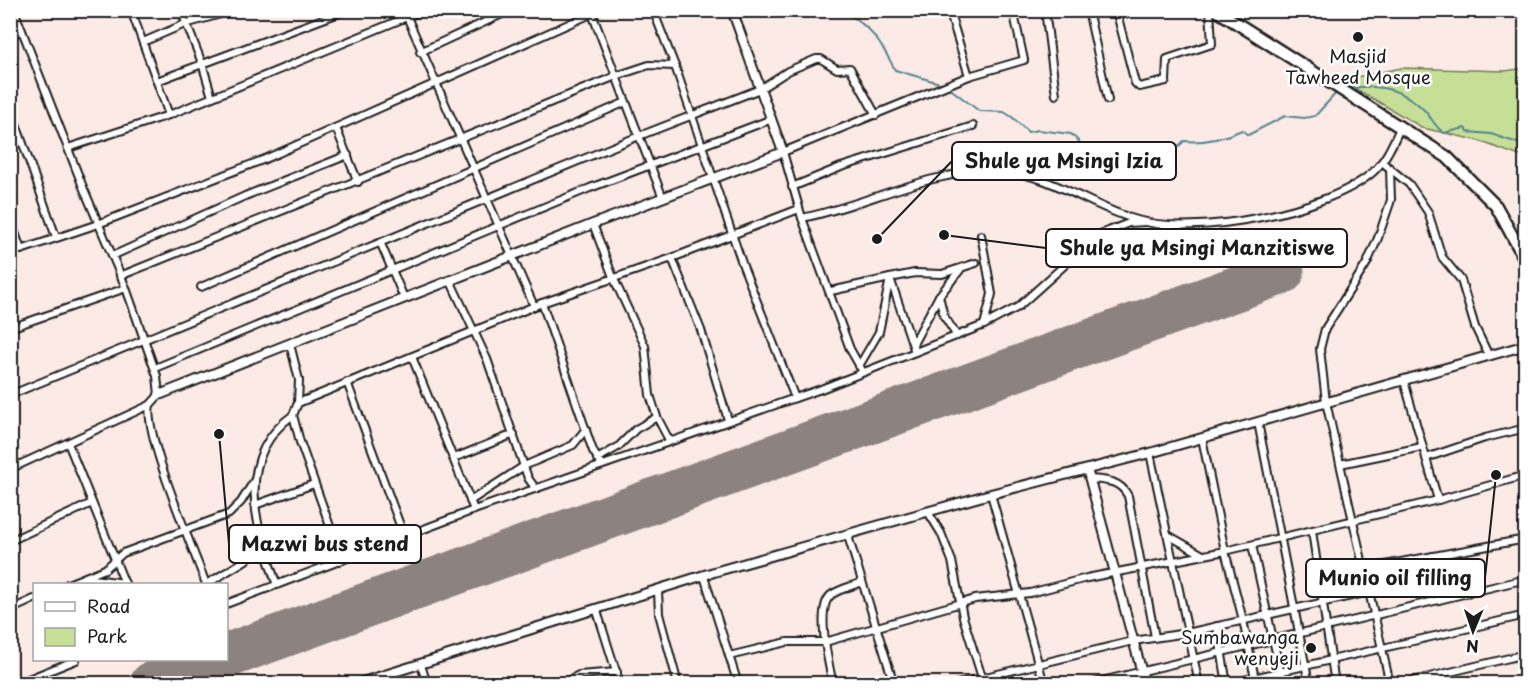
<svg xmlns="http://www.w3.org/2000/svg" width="1536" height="694" viewBox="0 0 1536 694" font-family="'Playpen Sans',sans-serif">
	<rect width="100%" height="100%" fill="#fbeae5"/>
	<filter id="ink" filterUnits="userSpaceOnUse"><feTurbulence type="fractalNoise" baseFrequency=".0167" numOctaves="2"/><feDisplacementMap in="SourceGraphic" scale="12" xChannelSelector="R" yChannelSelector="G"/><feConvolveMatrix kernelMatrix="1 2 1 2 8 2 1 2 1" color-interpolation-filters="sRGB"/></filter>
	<g filter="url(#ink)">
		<!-- green -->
		<polygon fill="#c6df96" stroke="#717e59" stroke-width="1.5" points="1401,68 1505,71 1525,68 1525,158 1476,140 1423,128 1341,80"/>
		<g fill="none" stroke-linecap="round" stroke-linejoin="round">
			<!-- stream -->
			<g stroke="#56858f" stroke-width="2">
				<path d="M841,10C868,23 882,44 895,70L943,84"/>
				<path d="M948,87L979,111L1004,112L1012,117L1028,132L1038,130L1071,134C1087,147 1098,174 1123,164L1125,149L1145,145L1150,151L1169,156L1184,141C1203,143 1224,138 1242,130L1248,135L1285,116L1304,118L1315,116L1338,91"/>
				<path d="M1346,89C1377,83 1404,88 1426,112C1433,120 1435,127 1444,133L1465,128L1468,132L1491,134L1526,146"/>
			</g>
			<!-- runway -->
			<g stroke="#8c8380" stroke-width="45">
				<polyline points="226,656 1282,272"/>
				<polyline points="152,684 218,660"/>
			</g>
			<defs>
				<g id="minor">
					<path d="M14,10L83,187L126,288L157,376L159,395L150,405C143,433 194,551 206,584"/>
					<polyline points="131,10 169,115"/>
					<polyline points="181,10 202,63 212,97"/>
					<polyline points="404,10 534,306"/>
					<polyline points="653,10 675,66 743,266 795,398"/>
					<polyline points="1045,10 1056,95"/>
					<polyline points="1088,10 1108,100"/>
					<polyline points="1116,10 1135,83 1139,87 1166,81 1167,59 1212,44 1210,10"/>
					<polyline points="591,11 663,198"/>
					<polyline points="10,34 22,31"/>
					<polyline points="143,42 185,24 235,10"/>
					<polyline points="420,52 511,10"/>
					<polyline points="969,76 1024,60 1013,10"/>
					<polyline points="157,81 347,10"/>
					<polyline points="10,107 56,237"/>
					<polyline points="336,128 358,182"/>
					<polyline points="68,148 169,115 424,10"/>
					<polyline points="1382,162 1409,184 1428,212 1442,257 1461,280 1475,327 1489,356"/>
					<polyline points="1390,168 1391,200 1378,238 1367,263 1325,329 1320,349 1326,402 1390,684"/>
					<polyline points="792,187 841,167 973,126"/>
					<polyline points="10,218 21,250 98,224 265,159 600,10"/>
					<path d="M802,218C867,205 928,170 996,171C1049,172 1088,206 1137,220C1195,237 1328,212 1373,172C1386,160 1394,141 1401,126"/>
					<polyline points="593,224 613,277 645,346 650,395 657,417 669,440"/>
					<polyline points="981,235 992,294 984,325"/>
					<polyline points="381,244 404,298"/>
					<polyline points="112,256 245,196 348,155"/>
					<polyline points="672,258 701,330 728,420"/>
					<polyline points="120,276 616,76 649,65 675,66"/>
					<polyline points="450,280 487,359 528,478 536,489"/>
					<polyline points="201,287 626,102"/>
					<polyline points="831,291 890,278 915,352"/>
					<polyline points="939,296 944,316 957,336"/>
					<polyline points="542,303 593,451 602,465"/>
					<polyline points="10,328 126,288"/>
					<polyline points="290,344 299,380 298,403"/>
					<polyline points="913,344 939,296 960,270"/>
					<polyline points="412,357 474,510"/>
					<polyline points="859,366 879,332 890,278 915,273 942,274 976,263"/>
					<polyline points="155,368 590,188 772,119"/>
					<polyline points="863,372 850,349 802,218 783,152 969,76 949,10"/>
					<polyline points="1404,381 1438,500"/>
					<polyline points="347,382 404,536"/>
					<polyline points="10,395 639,136 760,89 788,71 816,59 821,59 837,69 850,68 876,115"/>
					<polyline points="1258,422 1309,684"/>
					<polyline points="68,443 125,584"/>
					<polyline points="1150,453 1199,684"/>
					<polyline points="454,458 514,434"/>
					<polyline points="1426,458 1485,438 1526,428"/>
					<polyline points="597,459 618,447 636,429 657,417"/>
					<polyline points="1340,464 1422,447"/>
					<polyline points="10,469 150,405"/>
					<path d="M1090,479C1105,480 1120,480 1128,496L1155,637"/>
					<polyline points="991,494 1044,684"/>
					<polyline points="470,501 524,466 573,445 586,429"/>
					<polyline points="255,505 314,484"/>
					<polyline points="928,512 941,533 952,561 963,617 984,684"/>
					<polyline points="1312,531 1335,684"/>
					<polyline points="1168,535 1203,555"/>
					<polyline points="848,536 894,684"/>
					<polyline points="10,541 92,503"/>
					<polyline points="1252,545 1283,684"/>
					<polyline points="1433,556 1439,600"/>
					<polyline points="342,560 300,442 293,415 298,403 542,303 672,258 799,209"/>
					<polyline points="1363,569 1526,539"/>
					<polyline points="704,576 738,684"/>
					<polyline points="85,578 125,583"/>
					<polyline points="68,584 105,569 123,553 229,514 241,502 254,481"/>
					<polyline points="207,584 246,560 262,544"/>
					<path d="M277,585C256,528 233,458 293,415"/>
					<polyline points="658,590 659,614 678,684"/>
					<polyline points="226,604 474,510 821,389 984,325 1018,307 1098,235 1129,223 1146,222"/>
					<polyline points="10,610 34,599"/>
					<polyline points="597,611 620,684"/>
					<polyline points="1217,626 1227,684"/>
					<polyline points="729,656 787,642 825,642 975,599 1030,593 1087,578 1225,551 1202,438"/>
					<polyline points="421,665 427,684"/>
					<polyline points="16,684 76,660"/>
					<polyline points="562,684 579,675 617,672"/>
					<path d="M833,684C829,666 815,608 831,595C839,589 853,586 862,582"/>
					<polyline points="957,684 1133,641 1187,633 1436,577"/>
					<polyline points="1089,684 1526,579"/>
					<polyline points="1227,684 1526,615"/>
					<polyline points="1256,684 1243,620 1225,551 1438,500 1526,475"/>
					<polyline points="1400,684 1526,654"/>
				</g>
				<g id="tertiary">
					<polyline points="159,395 593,224 783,152 732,10"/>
					<polyline points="1087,469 1145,684"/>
					<polyline points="356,684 714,572 983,496 1150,453 1526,345"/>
				</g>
				<polyline id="trunk" points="1216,10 1447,157 1496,206 1526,261"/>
			</defs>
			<!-- minor casing -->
			<use href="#minor" stroke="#1c1c1c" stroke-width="10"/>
			<!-- tertiary casing -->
			<use href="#tertiary" stroke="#1c1c1c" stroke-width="12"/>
			<!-- trunk casing -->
			<use href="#trunk" stroke="#1c1c1c" stroke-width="15"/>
			<!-- minor -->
			<use href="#minor" stroke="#fff" stroke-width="6"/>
			<!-- tertiary -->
			<use href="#tertiary" stroke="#fff" stroke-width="8"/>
			<!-- trunk -->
			<use href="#trunk" stroke="#fff" stroke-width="10"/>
		</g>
	</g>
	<!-- markers -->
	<g fill="#1c1c1c" stroke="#fff" stroke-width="2">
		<circle cx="1358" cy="37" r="6"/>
		<circle cx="1311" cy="648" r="6"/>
	</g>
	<g text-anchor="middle" stroke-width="5" stroke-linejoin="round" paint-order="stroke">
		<!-- poi labels -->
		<g font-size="18" fill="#1c1c1c" stroke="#fff">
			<text x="1358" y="63">Masjid<tspan x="1358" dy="21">Tawheed Mosque</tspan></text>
			<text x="1299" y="644" text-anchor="end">Sumbawanga<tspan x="1299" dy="21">wenyeji</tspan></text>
		</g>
	</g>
	<!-- callouts -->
	<path fill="none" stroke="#1c1c1c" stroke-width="2" d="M877 239L952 161M944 235L1046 248M219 434L229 544M1496 475L1485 578"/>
	<g fill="#1c1c1c" stroke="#fff" stroke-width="2">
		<circle cx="877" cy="239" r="6"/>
		<circle cx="944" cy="235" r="6"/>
		<circle cx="219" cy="434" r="6"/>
		<circle cx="1496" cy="475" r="6"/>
	</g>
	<g fill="#fff" stroke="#1c1c1c" stroke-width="2">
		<rect x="952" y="142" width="224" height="38" rx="6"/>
		<rect x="1046" y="229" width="301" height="38" rx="6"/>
		<rect x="229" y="525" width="192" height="38" rx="6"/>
		<rect x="1306" y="559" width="179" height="38" rx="6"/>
	</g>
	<g font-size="20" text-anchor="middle" font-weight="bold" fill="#1c1c1c">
		<text x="1064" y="168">Shule ya Msingi Izia</text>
		<text x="1197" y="255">Shule ya Msingi Manzitiswe</text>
		<text x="325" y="551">Mazwi bus stend</text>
		<text x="1395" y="585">Munio oil filling</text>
	</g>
	<!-- margin -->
	<rect width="1536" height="694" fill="none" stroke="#fff" stroke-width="36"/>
	<rect x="18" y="18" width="1500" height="658" fill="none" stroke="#1c1c1c" stroke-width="2" filter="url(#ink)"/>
	<!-- legend -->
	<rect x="33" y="583" width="195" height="78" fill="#ffffff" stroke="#a4a4a4" stroke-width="1.5"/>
	<rect x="45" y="602" width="30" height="9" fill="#ffffff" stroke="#a4a4a4" stroke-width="1.5"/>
	<text x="87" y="613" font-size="18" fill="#1c1c1c">Road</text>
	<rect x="45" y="628" width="30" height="18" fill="#c6df96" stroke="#a4a4a4" stroke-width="1.5"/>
	<text x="87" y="643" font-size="18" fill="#1c1c1c">Park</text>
	<!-- north arrow -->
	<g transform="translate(1473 631) rotate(182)" stroke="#ffffff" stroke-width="4.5" paint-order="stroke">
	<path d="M0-4.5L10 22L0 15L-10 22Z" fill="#1c1c1c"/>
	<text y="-9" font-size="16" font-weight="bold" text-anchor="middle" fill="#1c1c1c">N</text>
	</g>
</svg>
